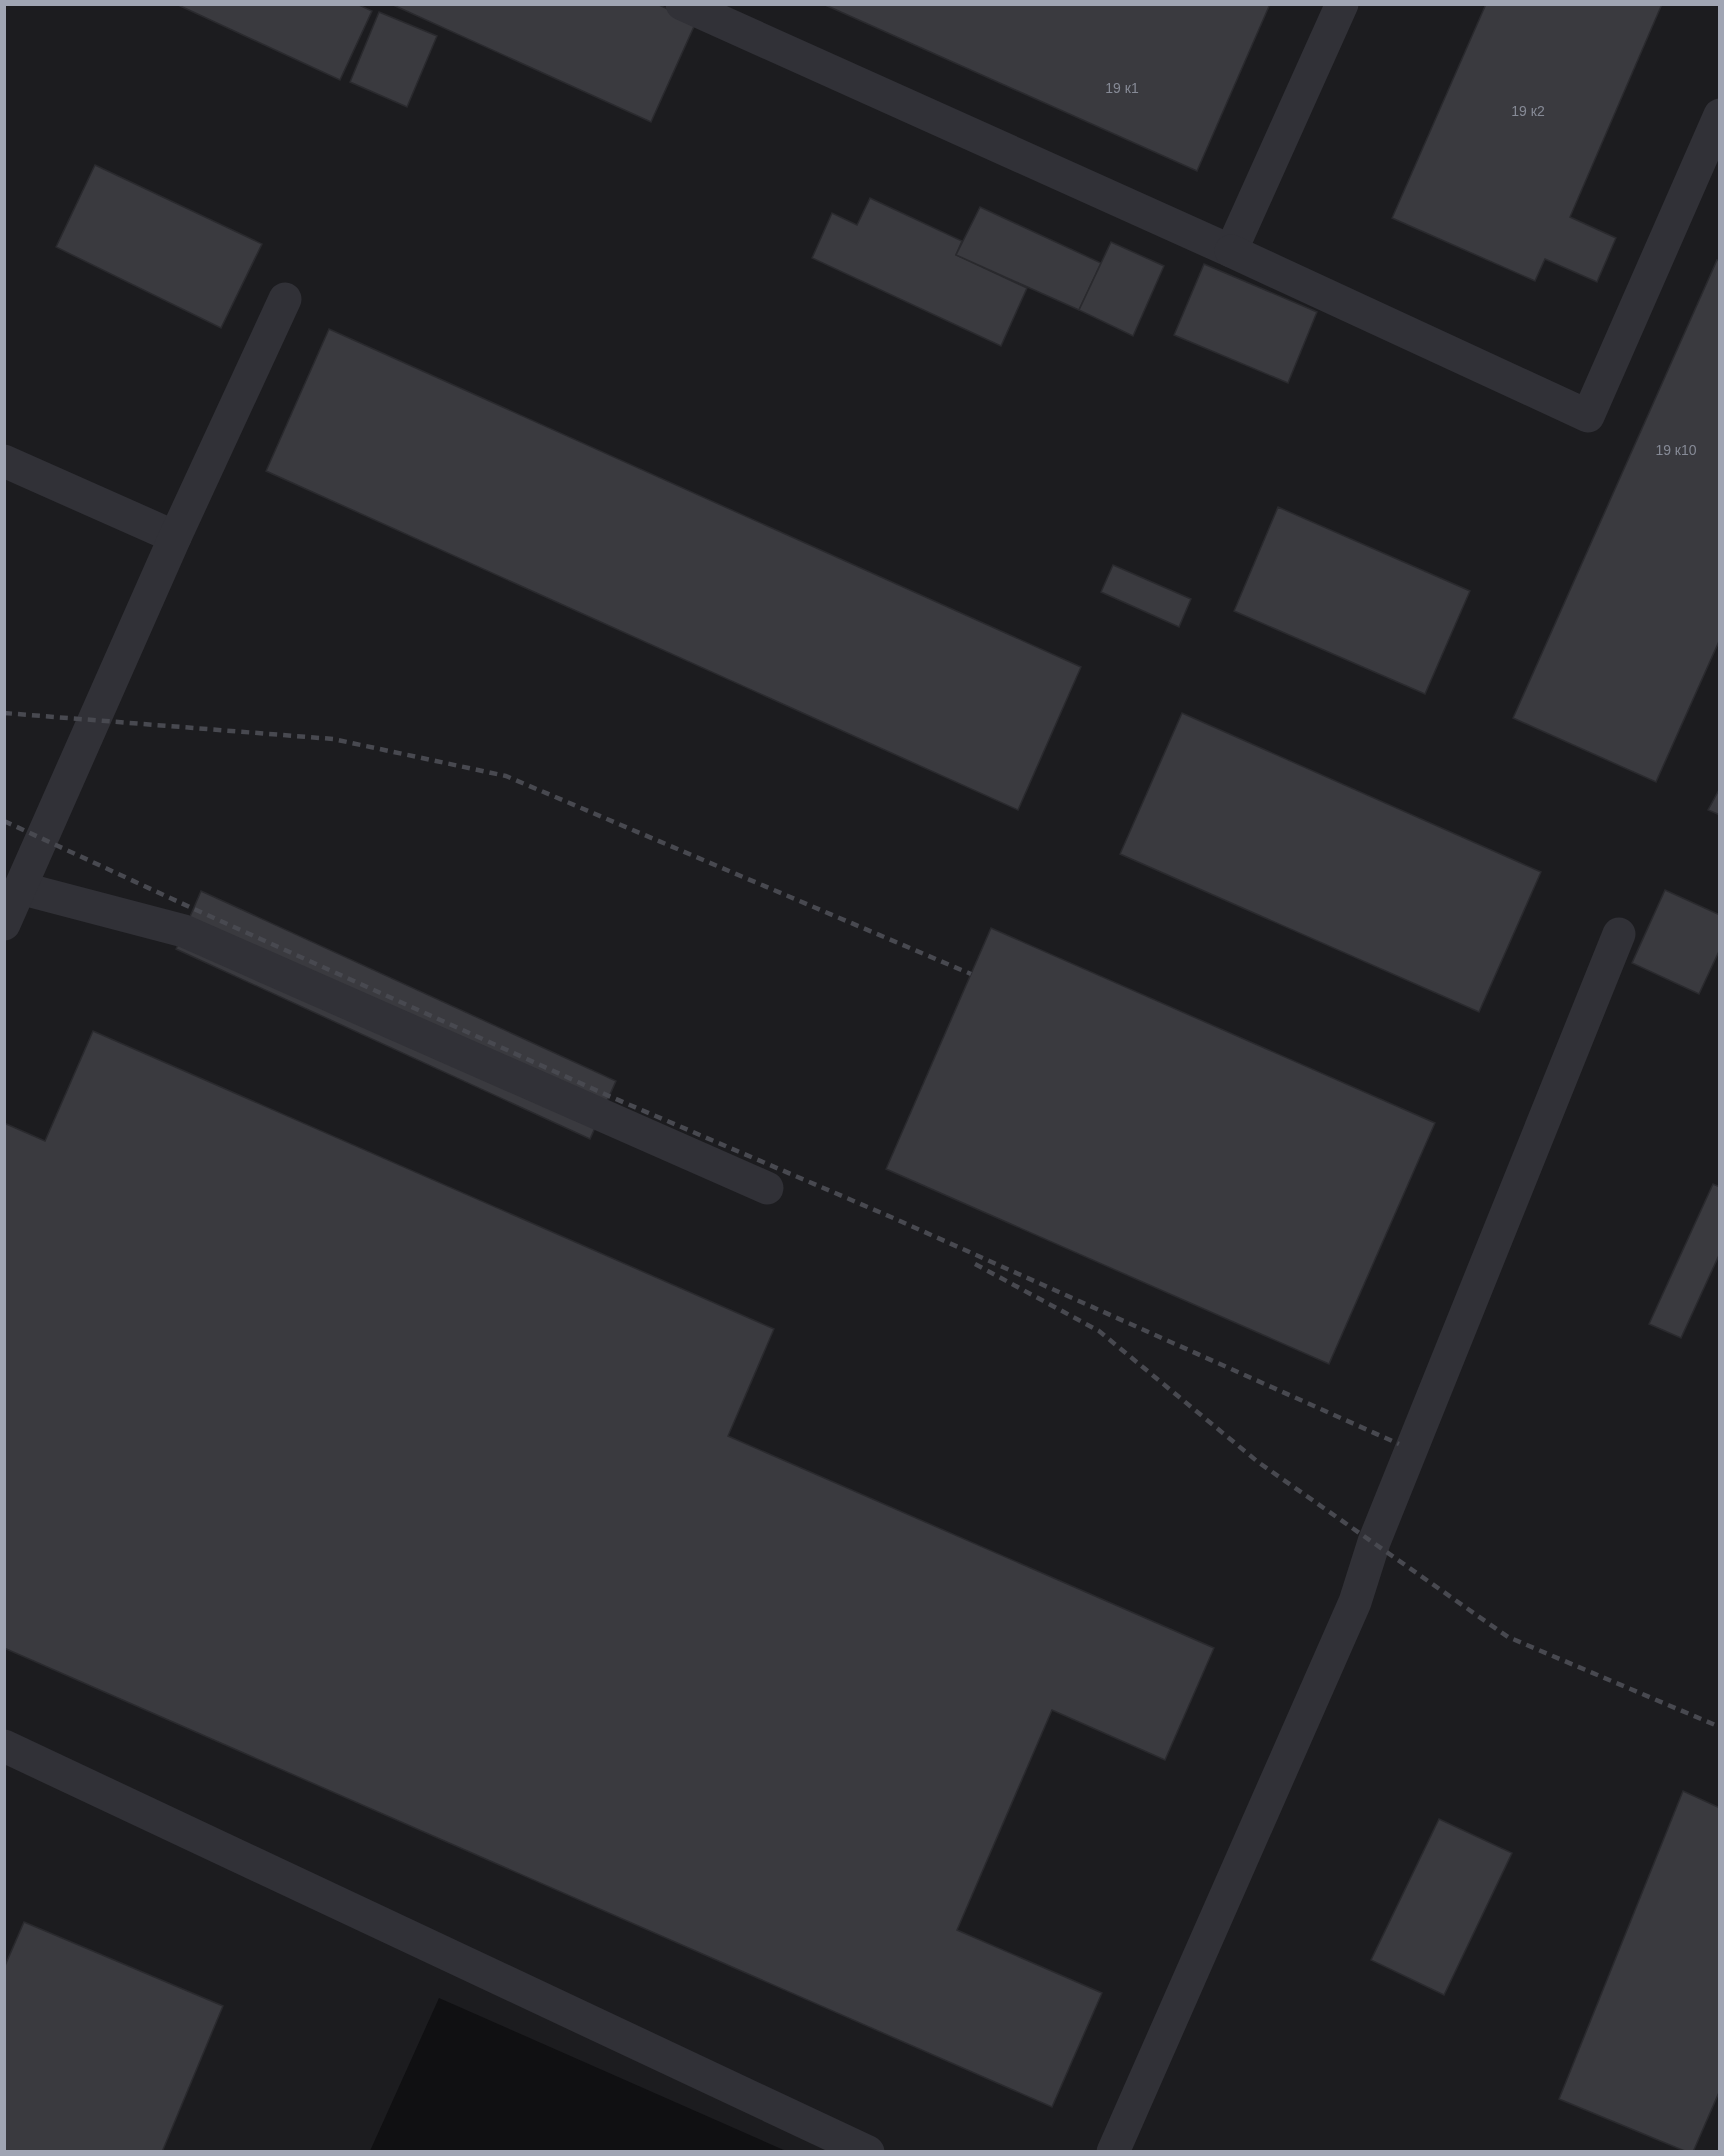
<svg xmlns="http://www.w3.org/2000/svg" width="1724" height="2156" viewBox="0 0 1724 2156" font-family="Arial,sans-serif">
	<rect width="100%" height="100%" fill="#101012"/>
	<!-- built -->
	<polygon fill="#1c1c1f" points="5,5 1719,5 1719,2151 786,2151 439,1998 370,2151 5,2152"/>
	<!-- building -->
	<g fill="#3a3a3f" stroke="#2a2a2e" stroke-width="1.5">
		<polygon points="176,4 357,4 372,11 340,80"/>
		<polygon points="391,4 657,4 696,22 651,122"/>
		<polygon points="823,4 1270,4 1197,171"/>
		<polygon points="1486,4 1662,4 1570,217 1616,238 1597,282 1545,259 1535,281 1392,218"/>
		<polygon points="379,12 437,36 407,107 350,82"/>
		<polygon points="95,165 262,244 221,328 56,247"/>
		<polygon points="870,198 962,241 956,255 1027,288 1001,346 812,258 832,213 857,225"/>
		<polygon points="980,207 1101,263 1079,310 956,255"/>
		<polygon points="1111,242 1164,266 1133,336 1079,310"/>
		<polygon points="1717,260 1720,261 1720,639 1656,782 1513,718"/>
		<polygon points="1204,264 1317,312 1288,383 1174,335"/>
		<polygon points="329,329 1081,667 1018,810 266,471"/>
		<polygon points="1278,507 1470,591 1425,694 1234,611"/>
		<polygon points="1113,565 1191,599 1179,627 1101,592"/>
		<polygon points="1182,713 1541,872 1479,1012 1120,854"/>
		<polygon points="1720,788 1720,815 1708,810"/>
		<polygon points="1665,890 1720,915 1720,949 1699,994 1632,963"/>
		<polygon points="201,891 616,1081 590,1139 176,949"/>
		<polygon points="991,928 1435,1123 1329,1364 886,1169"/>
		<polygon points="93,1031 774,1329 728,1436 1214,1648 1165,1760 1052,1710 957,1930 1102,1993 1052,2107 4,1648 4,1123 45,1141"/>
		<polygon points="1713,1184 1720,1187 1720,1253 1681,1338 1649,1324"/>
		<polygon points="1683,1791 1720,1808 1720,2090 1693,2152 1687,2152 1559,2099"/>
		<polygon points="1439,1819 1512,1853 1444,1995 1371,1960"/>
		<polygon points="24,1922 223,2006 162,2152 4,2152 4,1968"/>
	</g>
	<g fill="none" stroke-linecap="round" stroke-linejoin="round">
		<!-- minor -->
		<g stroke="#313137" stroke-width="33">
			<polyline points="682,4 1231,251 1342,4"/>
			<polyline points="1231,251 1588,416 1720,115"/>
			<polyline points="4,461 175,537"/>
			<polyline points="20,888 184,931 767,1188"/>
			<polyline points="4,924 175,537 285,299"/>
			<polyline points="4,1746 868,2152"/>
			<polyline points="1113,2152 1355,1602 1374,1542 1619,934"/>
		</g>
		<!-- rail -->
		<g stroke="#484950" stroke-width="4.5" stroke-dasharray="8 6" stroke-linecap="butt">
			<polyline points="4,713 333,739 506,776 971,974"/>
			<polyline points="4,821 194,909 609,1096 891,1217 1399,1444"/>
			<polyline points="975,1264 1099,1331 1258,1462 1508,1637 1720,1727"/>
		</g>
	</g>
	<g text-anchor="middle" stroke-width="4.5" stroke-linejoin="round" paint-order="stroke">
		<!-- number labels -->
		<g font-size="14" fill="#868a96">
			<text x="1122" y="93">19 к1</text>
			<text x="1528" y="116">19 к2</text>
			<text x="1676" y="455">19 к10</text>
		</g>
	</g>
	<!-- border -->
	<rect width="1724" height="2156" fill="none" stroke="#a0a5b3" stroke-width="12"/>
</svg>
